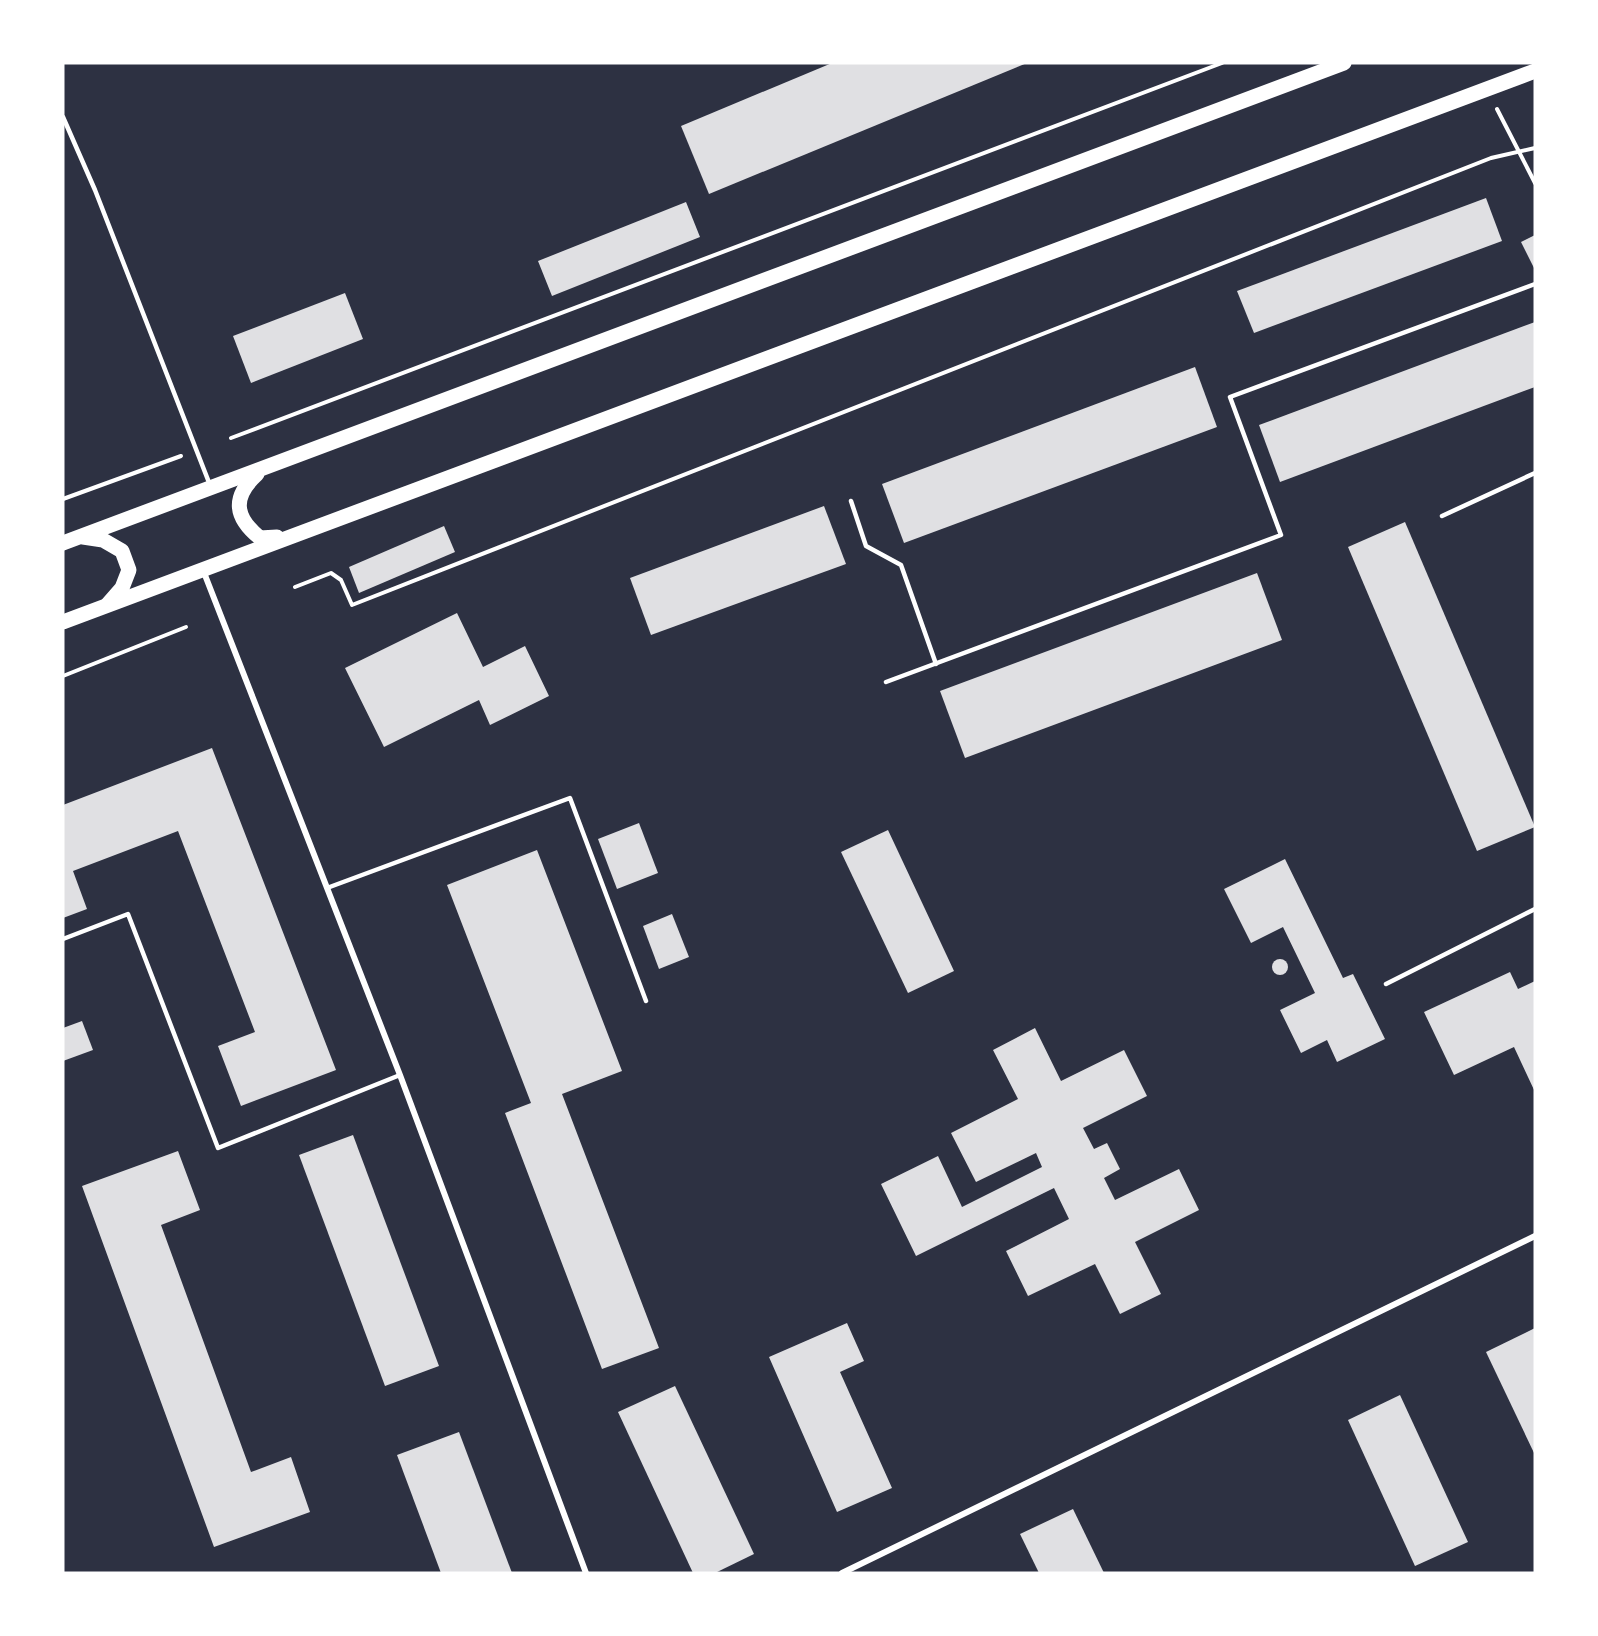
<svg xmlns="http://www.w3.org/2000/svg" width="1598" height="1636" viewBox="0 0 1598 1636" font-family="'IBM Plex Serif',serif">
	<rect width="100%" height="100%" fill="#2d3142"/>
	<!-- building -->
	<g fill="#e0e0e3">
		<polygon points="832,63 1027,63 709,194 681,126"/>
		<polygon points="1486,198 1502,241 1254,333 1237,291"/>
		<polygon points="686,202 700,237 552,296 538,261"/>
		<polygon points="1535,235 1535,270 1521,242"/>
		<polygon points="345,293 363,339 251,383 233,336"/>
		<polygon points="1535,322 1535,387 1280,482 1259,425"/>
		<polygon points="1195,367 1217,427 904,543 882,484"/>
		<polygon points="824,506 846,564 651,635 630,578"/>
		<polygon points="1405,522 1535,827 1477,851 1348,547"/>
		<polygon points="444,526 455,552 359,593 349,567"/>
		<polygon points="1257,573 1282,640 965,758 940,691"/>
		<polygon points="457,613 483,667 525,646 549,696 490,725 479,700 384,747 345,668"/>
		<polygon points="212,748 336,1070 241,1106 218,1046 255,1032 178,831 73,871 87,909 63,918 63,805"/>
		<polygon points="639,823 658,873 617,889 598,839"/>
		<polygon points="888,830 954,971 908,993 841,852"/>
		<polygon points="537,850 622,1071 562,1094 659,1348 602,1369 505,1113 531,1103 447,885"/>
		<polygon points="1285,859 1343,978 1353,974 1385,1039 1337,1062 1327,1040 1301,1053 1280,1010 1315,993 1283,927 1251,943 1224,889"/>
		<polygon points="672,914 689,957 659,969 643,926"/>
		<circle cx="1280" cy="967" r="8"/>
		<polygon points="1510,972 1518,989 1535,981 1535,1092 1514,1047 1454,1075 1424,1012"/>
		<polygon points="82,1021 93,1050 63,1061 63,1028"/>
		<polygon points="1035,1028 1061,1081 1124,1050 1147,1096 1083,1128 1094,1149 1107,1143 1120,1169 1104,1178 1115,1200 1179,1169 1199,1210 1135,1242 1161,1294 1120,1314 1095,1264 1028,1296 1006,1251 1069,1219 1054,1188 916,1256 881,1184 938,1156 962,1207 1042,1167 1036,1153 976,1182 951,1133 1018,1099 993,1050"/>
		<polygon points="353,1135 439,1366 385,1386 299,1155"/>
		<polygon points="178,1151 200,1210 161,1225 251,1472 291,1457 310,1512 214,1547 82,1186"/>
		<polygon points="847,1323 864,1361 840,1372 892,1488 837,1512 769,1357"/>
		<polygon points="1535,1328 1535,1455 1486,1352"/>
		<polygon points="675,1386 754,1554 715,1573 693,1573 618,1412"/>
		<polygon points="1400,1395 1468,1542 1415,1566 1348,1420"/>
		<polygon points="459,1432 512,1573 441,1573 397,1455"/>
		<polygon points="1073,1509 1104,1573 1039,1573 1020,1534"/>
	</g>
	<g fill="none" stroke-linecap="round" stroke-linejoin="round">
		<!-- path -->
		<g stroke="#fff" stroke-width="4">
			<polyline points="1497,109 1535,183"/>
			<polyline points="231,438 1222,63"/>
			<polyline points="63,499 181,456"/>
			<polyline points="295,587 331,573 341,580 352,605 1491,158 1535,148"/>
			<polyline points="63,676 186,627"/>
		</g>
		<!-- service -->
		<g stroke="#fff" stroke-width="4.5">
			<polyline points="63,117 95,190 210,485"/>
			<polyline points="851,501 866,546 901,565 936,664"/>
			<polyline points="1442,516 1535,473"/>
			<polyline points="886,682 1281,535 1230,397 1535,284"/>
			<polyline points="327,888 570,798 646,1001"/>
			<polyline points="63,939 128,914 218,1148 400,1075"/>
			<polyline points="1386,984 1535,909"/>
		</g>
		<!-- minor -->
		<g stroke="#fff" stroke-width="6">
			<polyline points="203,570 400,1075 586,1573"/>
			<polyline points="842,1573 1535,1236"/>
		</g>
		<!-- primary -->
		<g stroke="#fff" stroke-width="15">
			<path d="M257,474C232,497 234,517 260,538L277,537"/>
			<polyline points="83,537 103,540 122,551 129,570 122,588 108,604"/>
			<polyline points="63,543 1344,63"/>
			<polyline points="63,622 1535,71"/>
		</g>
	</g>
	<!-- border -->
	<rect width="1598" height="1636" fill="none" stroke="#ffffff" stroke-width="129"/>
</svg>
